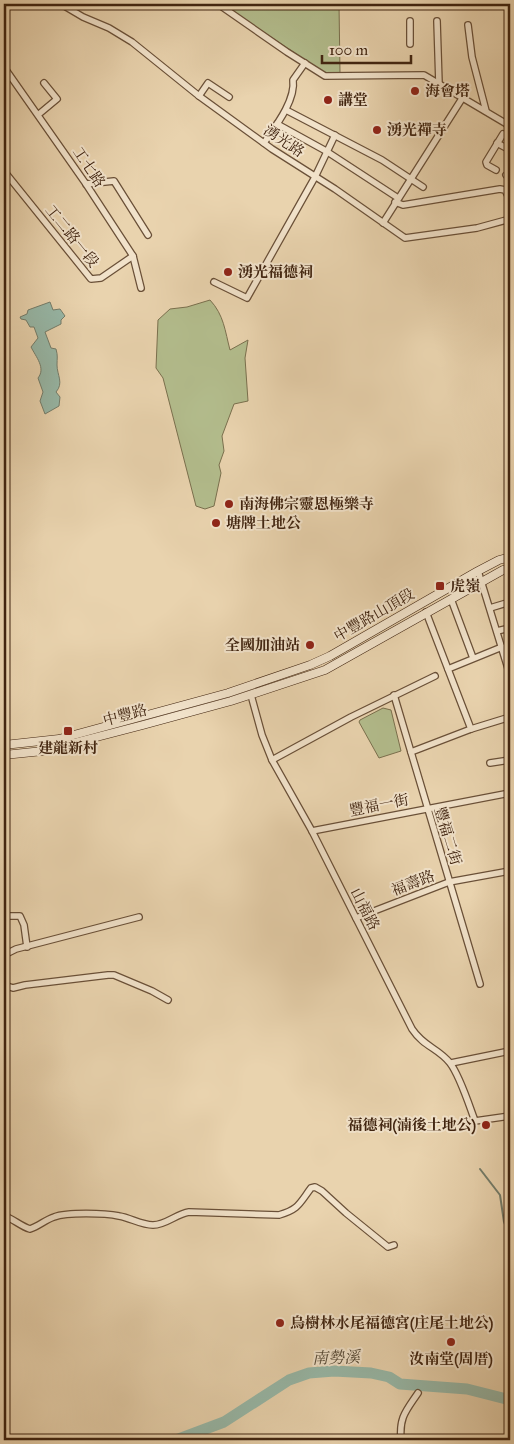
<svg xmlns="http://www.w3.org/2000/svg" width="514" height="1444" viewBox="0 0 514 1444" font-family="'IM FELL Great Primer','Noto Serif TC',serif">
	<rect width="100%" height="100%" fill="#e9d3ae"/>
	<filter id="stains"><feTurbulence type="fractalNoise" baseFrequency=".004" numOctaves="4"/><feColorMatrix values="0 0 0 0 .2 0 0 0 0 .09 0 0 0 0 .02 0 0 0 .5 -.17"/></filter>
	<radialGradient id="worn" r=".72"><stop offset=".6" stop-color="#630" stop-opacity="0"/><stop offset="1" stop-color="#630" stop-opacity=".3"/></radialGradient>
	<!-- green -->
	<g fill="#b3bd8d" stroke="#7a704e">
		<polygon points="222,4 339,4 340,73 326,74"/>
		<path d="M210,300C224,315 225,331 230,350L248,340L245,358L248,401L234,404L222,436L224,451L219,465L221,473L214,506L205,509L196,506L163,378L156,368L158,320L170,309L187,307Z"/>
		<polygon points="383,708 391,710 401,751 379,758 359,722 360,720"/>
	</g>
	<!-- water -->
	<path fill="#97b8a8" stroke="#747d6b" d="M50,302L53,310L60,309L65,316L61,320V324L45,332L51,348L56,349C58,356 57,358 57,365C57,375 64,383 56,392L60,397L59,406L45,414L40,401L43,392L38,378C46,368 36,357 31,347L38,338L34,327H30L26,320L21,319L20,317L27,314L28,310Z"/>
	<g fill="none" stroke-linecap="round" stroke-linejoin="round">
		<!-- stream -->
		<polyline stroke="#747d6b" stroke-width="2" points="480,1169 500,1195 504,1222 510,1237"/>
		<!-- river -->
		<polyline stroke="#97b8a8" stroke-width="11" points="176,1440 224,1422 289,1380 309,1373 334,1371 371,1373 389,1377 400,1384 467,1389 510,1400"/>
		<defs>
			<g id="street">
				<polyline points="61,4 83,17 109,28 132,42 199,96 272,149 335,189 405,238 477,228 510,219"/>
				<polyline points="218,4 287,52 325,76 424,75 510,126"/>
				<polyline points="437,21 439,84"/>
				<polyline points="468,25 472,57 486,111"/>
				<polyline points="410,44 410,21"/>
				<polyline points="4,67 86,184 133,256 141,288"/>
				<polyline points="199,96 208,83 229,97"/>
				<polyline points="286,110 382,160 423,187"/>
				<polyline points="39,114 57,99 44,83"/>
				<polyline points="277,124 326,151 398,198"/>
				<path d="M264,143C275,127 296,100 293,80L305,63"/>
				<polyline points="497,143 510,150"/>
				<polyline points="496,170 487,165 486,162 503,134"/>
				<polyline points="4,171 91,279 101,278 133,256"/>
				<polyline points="506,175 510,173"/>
				<polyline points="86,184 114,181 148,235"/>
				<polyline points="395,202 403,205 500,189 505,190 510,200"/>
				<polyline points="383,223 463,97"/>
				<polyline points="214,282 247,298 315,177 335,135"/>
				<polyline points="478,571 510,675"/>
				<polyline points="451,599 473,658"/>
				<polyline points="490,608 510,602"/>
				<polyline points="426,612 471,729"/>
				<polyline points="497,631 510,628"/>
				<polyline points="448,669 502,647"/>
				<path d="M251,695L262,735L272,760L312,831L412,1029C424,1047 438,1048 450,1063C460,1076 469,1105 475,1121L510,1116"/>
				<polyline points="394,695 480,984"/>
				<polyline points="411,752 471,729 510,717"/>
				<polyline points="272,760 351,717 435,676"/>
				<polyline points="490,763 510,760"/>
				<polyline points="312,831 510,793"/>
				<polyline points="4,916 20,916 24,925 27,947"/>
				<polyline points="356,918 449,882 510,871"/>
				<polyline points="4,955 16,949 139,917"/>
				<polyline points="4,985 13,988 25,985 108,975 114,975 152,991 168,1000"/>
				<polyline points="451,1063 510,1051"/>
				<path d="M4,1216C14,1219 20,1226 30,1229C39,1226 45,1220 54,1217C67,1212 105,1213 119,1216C131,1218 141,1225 153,1225C166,1225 176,1214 189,1212L279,1215C299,1209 299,1204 311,1188L315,1187L322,1191L346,1213L388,1247L394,1245"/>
				<path d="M401,1440C399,1417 406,1411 418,1393"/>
			</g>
			<g id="secondary">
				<polyline points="4,745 59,739 228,693 310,665 330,656 478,571 499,560 510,557"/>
				<polyline points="4,755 43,751 143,725 231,701 325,670 503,570 510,569"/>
			</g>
		</defs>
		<!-- street casing -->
		<use href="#street" stroke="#6a5038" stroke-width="8"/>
		<!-- secondary casing -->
		<use href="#secondary" stroke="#402410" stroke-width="9"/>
		<!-- street -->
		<use href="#street" stroke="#f1e2ca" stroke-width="5.5"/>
		<!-- secondary -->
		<use href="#secondary" stroke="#f1e2ca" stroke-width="8"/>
	</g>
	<!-- markers -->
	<g fill="#8f2418" stroke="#f1e2ca" stroke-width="2">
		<circle cx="415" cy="91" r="5"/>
		<circle cx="328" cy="100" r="5"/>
		<circle cx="377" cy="130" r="5"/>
		<circle cx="228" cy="272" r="5"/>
		<circle cx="229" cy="504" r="5"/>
		<circle cx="216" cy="523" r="5"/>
		<rect x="435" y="581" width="10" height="10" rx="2.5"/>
		<circle cx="310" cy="645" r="5"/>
		<rect x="63" y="726" width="10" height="10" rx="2.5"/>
		<circle cx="486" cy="1125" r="5"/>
		<circle cx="280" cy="1323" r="5"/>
		<circle cx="451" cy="1342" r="5"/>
	</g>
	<g text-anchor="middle" stroke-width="4" stroke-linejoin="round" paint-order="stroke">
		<!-- poi labels -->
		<g font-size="15" font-weight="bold" fill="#402410" stroke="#f1e2ca" text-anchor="start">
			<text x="425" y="96">海會塔</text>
			<text x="338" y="105">講堂</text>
			<text x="387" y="135">湧光禪寺</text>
			<text x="238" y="277">湧光福德祠</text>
			<text x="239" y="509">南海佛宗靈恩極樂寺</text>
			<text x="226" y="528">塘牌土地公</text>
			<text x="450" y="591">虎嶺</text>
			<text x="300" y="650" text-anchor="end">全國加油站</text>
			<text x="68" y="753" text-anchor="middle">建龍新村</text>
			<text x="476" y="1130" text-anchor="end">福德祠(湳後土地公)</text>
			<text x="290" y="1328">烏樹林水尾福德宮(庄尾土地公)</text>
			<text x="451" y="1364" text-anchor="middle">汝南堂(周厝)</text>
		</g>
		<!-- street labels -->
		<g font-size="15" fill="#402410" stroke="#f1e2ca">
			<text transform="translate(284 141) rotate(34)" y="5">湧光路</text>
			<text transform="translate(89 167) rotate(56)" y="5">工七路</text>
			<text transform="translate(72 236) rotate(51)" y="5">工二路一段</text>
			<text transform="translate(374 615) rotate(-30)" y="5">中豐路山頂段</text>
			<text transform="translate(125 715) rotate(-15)" y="5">中豐路</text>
			<text transform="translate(379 805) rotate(-11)" y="5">豐福一街</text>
			<text transform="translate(448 836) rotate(73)" y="5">豐福二街</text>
			<text transform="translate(413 883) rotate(-21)" y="5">福壽路</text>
			<text transform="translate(365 909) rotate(63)" y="5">山福路</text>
		</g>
		<!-- water labels -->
		<g font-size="16" font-style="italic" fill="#564936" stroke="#f1e2ca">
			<text transform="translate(336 1357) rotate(-2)" y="6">南勢溪</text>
		</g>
	</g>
	<!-- margin -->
	<rect width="514" height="1444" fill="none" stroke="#e9d3ae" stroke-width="20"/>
	<rect x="5" y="5" width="504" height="1434" fill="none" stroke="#402410" stroke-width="2.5"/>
	<rect x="10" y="10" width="494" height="1424" fill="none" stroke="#402410"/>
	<!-- scale -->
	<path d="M322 55v8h89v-8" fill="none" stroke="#402410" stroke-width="2.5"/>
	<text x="329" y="55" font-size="15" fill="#402410" stroke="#f1e2ca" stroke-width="4" paint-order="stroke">100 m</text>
	<rect width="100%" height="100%" filter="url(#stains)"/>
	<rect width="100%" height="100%" fill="url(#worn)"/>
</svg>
